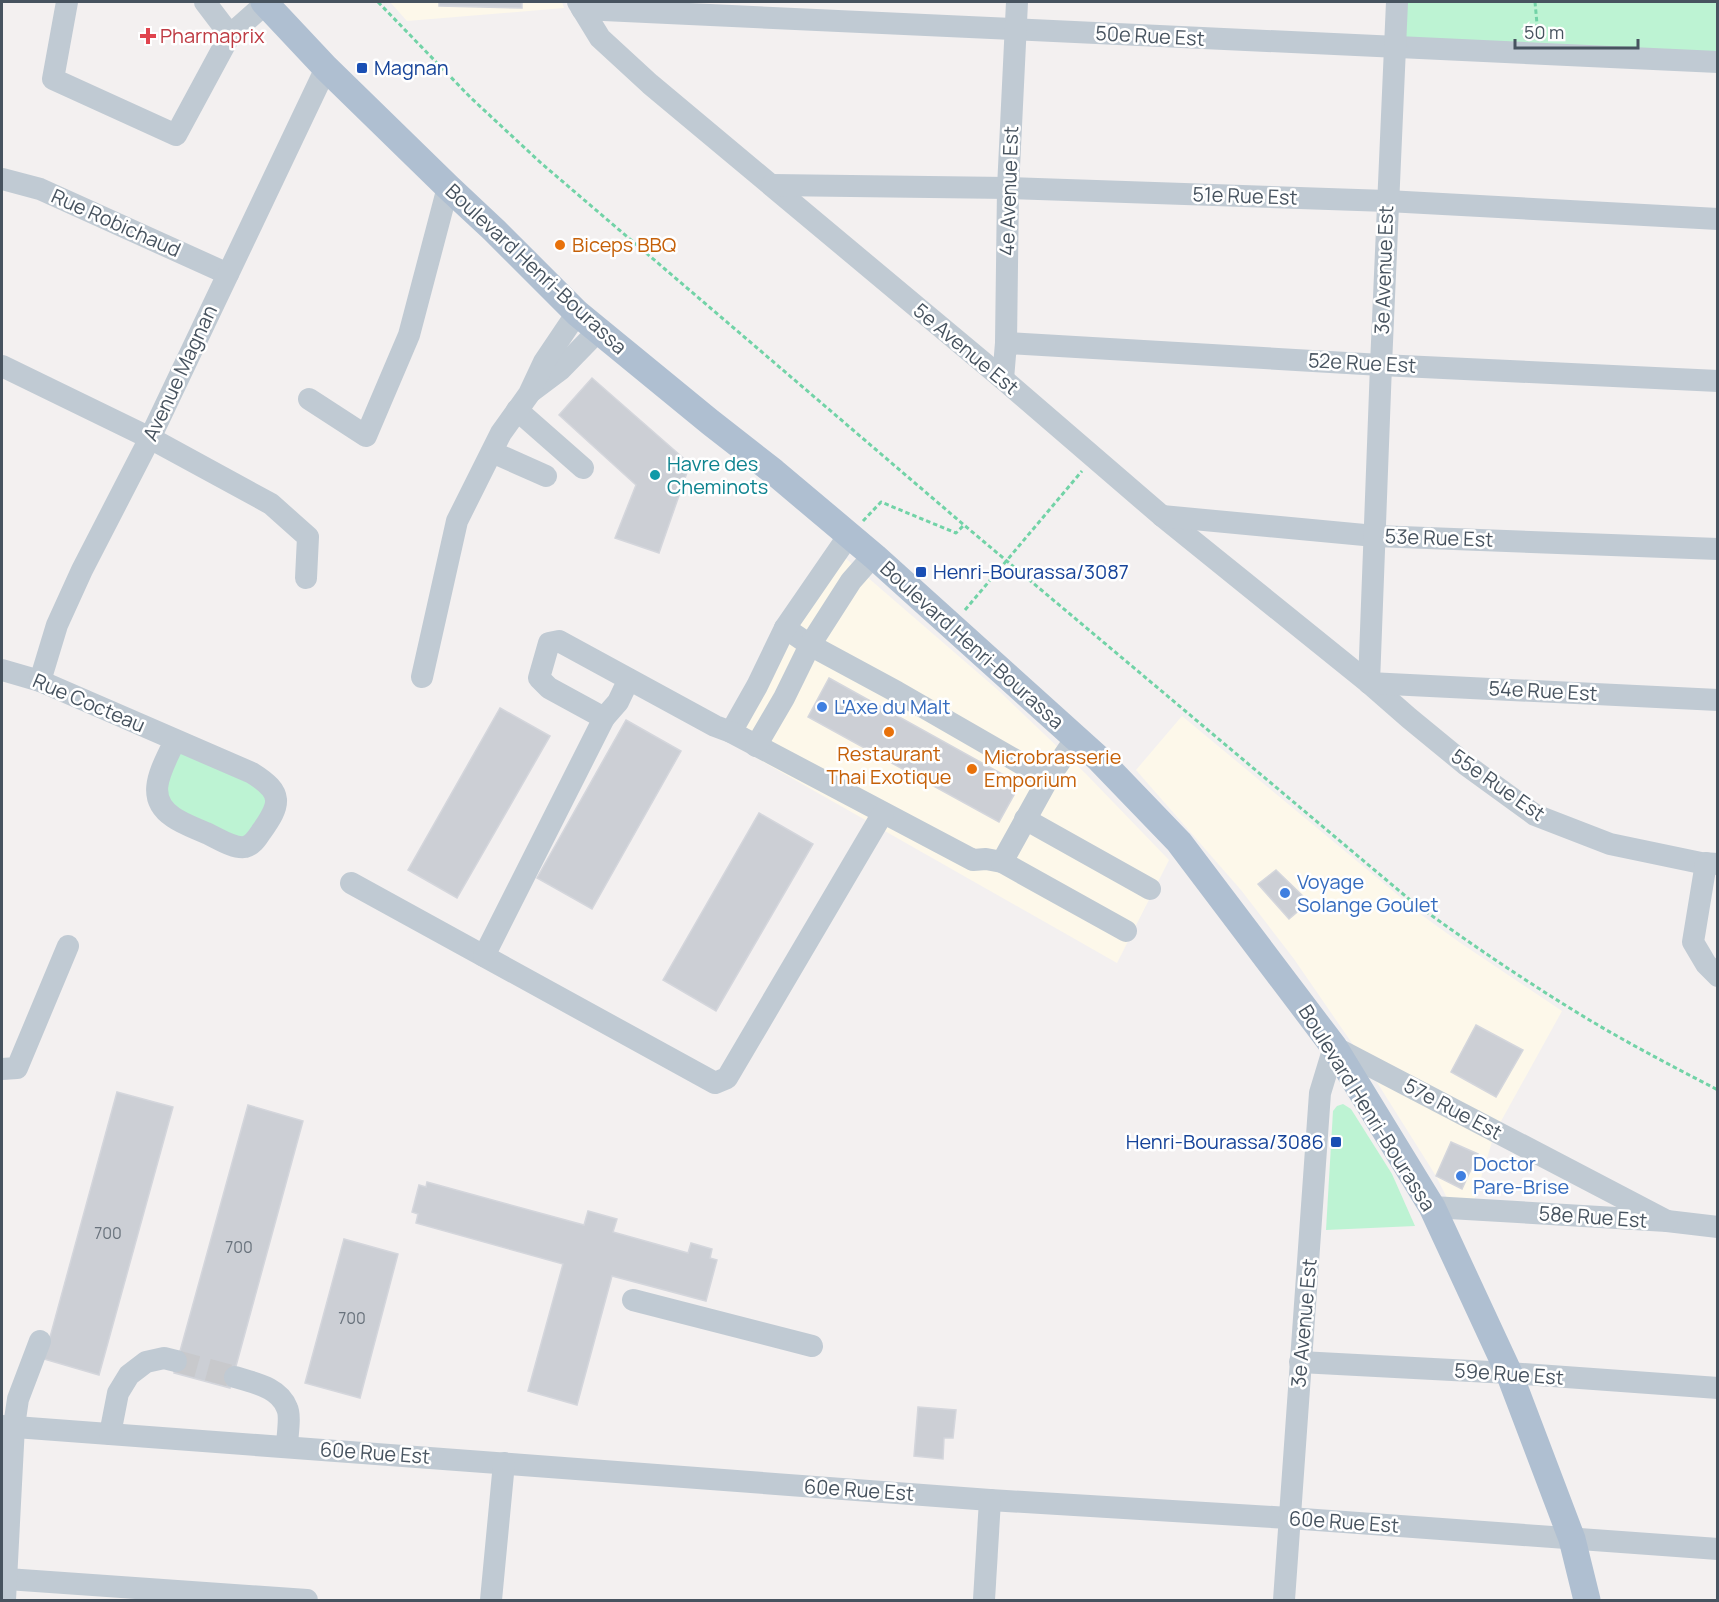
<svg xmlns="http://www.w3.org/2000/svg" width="1719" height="1602" viewBox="0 0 1719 1602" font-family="Manrope,sans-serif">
	<rect width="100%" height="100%" fill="#f3f0f0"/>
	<!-- commercial -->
	<g fill="#fdf8ea">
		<polygon points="390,2 562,2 564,8 407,21"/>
		<polygon points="836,550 999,691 1086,774 1169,860 1117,963 730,743"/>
		<polygon points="1182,716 1423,916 1459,942 1562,1011 1495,1132 1474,1201 1447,1198 1436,1176 1356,1049 1294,959 1241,890 1136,770"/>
	</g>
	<!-- green -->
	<g fill="#bdf3d3">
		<polygon points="1397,2 1717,2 1717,62 1395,47"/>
		<polygon points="175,740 273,791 254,842 174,818 157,784"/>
		<polygon points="1343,1104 1351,1109 1392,1174 1415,1226 1326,1230 1333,1111 1337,1106"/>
	</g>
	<!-- building -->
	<g fill="#cccfd5" stroke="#d4d6dc" stroke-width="1.5">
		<polygon points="439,2 522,2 522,8 439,6"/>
		<polygon points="592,378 690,464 659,553 615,538 636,485 559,415"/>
		<polygon points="829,678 1020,784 999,822 808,717"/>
		<polygon points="500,708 550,736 457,898 408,870"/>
		<polygon points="626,720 681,751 592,909 537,878"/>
		<polygon points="759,813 813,844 716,1011 663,980"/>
		<polygon points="1276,870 1309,902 1289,919 1258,884"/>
		<polygon points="1476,1025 1523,1050 1496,1097 1451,1072"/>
		<polygon points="117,1092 173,1107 99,1375 44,1359"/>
		<polygon points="248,1105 303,1121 230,1388 174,1373"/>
		<polygon points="1451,1142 1478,1154 1462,1189 1436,1176"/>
		<polygon points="427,1182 584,1225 588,1211 617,1219 613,1232 688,1253 691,1243 712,1249 710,1258 717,1260 706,1301 612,1276 577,1405 528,1391 563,1264 416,1223 418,1214 412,1212 419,1185 426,1187"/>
		<polygon points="344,1239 398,1254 360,1398 305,1383"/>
		<polygon points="918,1407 956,1410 953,1438 944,1438 943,1459 914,1456"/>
	</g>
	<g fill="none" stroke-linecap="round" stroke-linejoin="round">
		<!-- minor-tunnel -->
		<polyline stroke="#c8c9cc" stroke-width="22" stroke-dasharray="22 11" stroke-linecap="butt" points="176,1361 235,1377"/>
		<!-- path -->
		<g stroke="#72d3a7" stroke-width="3" stroke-dasharray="4.5 3" stroke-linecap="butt">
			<path d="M378,2L471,98L541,163L964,525L1409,899C1459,936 1512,972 1565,1005C1614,1036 1666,1063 1718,1090"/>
			<polyline points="1535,2 1538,35"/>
			<polyline points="863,521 881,502 956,533 964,525"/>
			<polyline points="965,610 1082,471"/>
		</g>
		<!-- minor -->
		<g stroke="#c0cad3" stroke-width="22">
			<polyline points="67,2 53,79 176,135 230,35"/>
			<polyline points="205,2 230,35 266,3"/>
			<polyline points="578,2 600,38 650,84 1003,379 1162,516 1369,683 1409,718 1465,764 1535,815 1610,844 1701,863 1718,864"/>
			<polyline points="582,9 1718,62"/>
			<polyline points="2,179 40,189 228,274"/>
			<polyline points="772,185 1008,188 1387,201 1718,219"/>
			<polyline points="1006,343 1381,365 1718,381"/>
			<polyline points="2,366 150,438 271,504 308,537 306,578"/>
			<polyline points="1003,379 1006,343 1008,188 1017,2"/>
			<polyline points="532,391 560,370 598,331"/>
			<polyline points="309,399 366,436 409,335 448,187"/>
			<polyline points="517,410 583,468"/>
			<polyline points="492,452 546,476"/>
			<polyline points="1162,516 1375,536 1718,549"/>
			<polyline points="785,628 810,645 897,692 1048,779 1076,738"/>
			<path d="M2,670L40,681L252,773C284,793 281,804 261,832C257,838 253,845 245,847C233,849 216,837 206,833C195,828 183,824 173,817C142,796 164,766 175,740"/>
			<polyline points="422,677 457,521 501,433 529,394 544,362 577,313"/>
			<polyline points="629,679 618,702 604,718 549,688 539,678 549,643 559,641 715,726 731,732 757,686 785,628 849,535"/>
			<polyline points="40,681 57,625 82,570 150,438 326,68"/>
			<polyline points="1369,683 1381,365 1397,2"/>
			<polyline points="1369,683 1718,700"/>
			<polyline points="731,732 973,860 986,859 1002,862"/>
			<polyline points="756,746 784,698 810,645 851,581 873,556"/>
			<polyline points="1048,779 1002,862 1126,931"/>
			<polyline points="1025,819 1150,889"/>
			<polyline points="1706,863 1693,942 1706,964 1718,976"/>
			<polyline points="351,883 715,1083 727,1078 883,813"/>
			<polyline points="484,956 604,718"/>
			<polyline points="2,1069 17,1068 68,946"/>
			<polyline points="1432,1207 1667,1221 1718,1227"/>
			<polyline points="633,1300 812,1346"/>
			<polyline points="1300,1362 1509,1373 1718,1388"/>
			<path d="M235,1377C254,1383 279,1387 287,1408C291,1416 287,1437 287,1446"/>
			<polyline points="2,1426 990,1500 1289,1518 1718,1549"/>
			<polyline points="110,1434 118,1393 129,1375 146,1362 164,1358 176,1361"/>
			<polyline points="7,1579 307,1600"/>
			<polyline points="5,1600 14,1426 18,1399 40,1341"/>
			<polyline points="491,1600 504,1463"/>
			<polyline points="984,1600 990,1500"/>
			<polyline points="1284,1600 1320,1093 1334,1047 1667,1221"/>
		</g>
		<!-- major -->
		<polyline stroke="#afbfd1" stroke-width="27" points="264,2 326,68 448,187 494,230 577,313 710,422 774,472 875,557 1098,758 1179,842 1334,1047 1432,1207 1509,1373 1572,1539 1587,1600"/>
	</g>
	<!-- markers -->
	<path fill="#e0444e" stroke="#fff" stroke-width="2" d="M145 27h6v6h6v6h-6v6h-6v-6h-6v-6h6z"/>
	<g fill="#1a4fb4" stroke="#fff" stroke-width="2">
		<rect x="356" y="62" width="12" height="12" rx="3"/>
		<rect x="915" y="566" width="12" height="12" rx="3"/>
		<rect x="1330" y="1136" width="12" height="12" rx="3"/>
	</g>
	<g fill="#e8710a" stroke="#fff" stroke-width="2">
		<circle cx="560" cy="245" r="6"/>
		<circle cx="889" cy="732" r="6"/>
		<circle cx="972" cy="769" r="6"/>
	</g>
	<circle fill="#0f9aa8" stroke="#fff" stroke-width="2" cx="655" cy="475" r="6"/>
	<g fill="#3f7fe0" stroke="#fff" stroke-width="2">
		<circle cx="822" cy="707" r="6"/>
		<circle cx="1285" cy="893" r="6"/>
		<circle cx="1461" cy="1176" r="6"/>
	</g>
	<g text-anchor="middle" stroke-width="5" stroke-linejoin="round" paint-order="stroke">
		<!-- number labels -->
		<g font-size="16" fill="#68727c">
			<text x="108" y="1239">700</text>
			<text x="239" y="1253">700</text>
			<text x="352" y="1324">700</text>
		</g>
		<!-- health labels -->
		<g font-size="20" fill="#be3a42" stroke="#fff" text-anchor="start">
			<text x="160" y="43">Pharmaprix</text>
		</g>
		<!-- street labels -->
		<g font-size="20" fill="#47535f" stroke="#fff">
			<text transform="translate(1150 36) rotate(3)" y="7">50e Rue Est</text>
			<text transform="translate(1009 191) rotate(-88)" y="7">4e Avenue Est</text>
			<text transform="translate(1245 196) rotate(2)" y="7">51e Rue Est</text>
			<text transform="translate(116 223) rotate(24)" y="7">Rue Robichaud</text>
			<text transform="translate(536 269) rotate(43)" y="7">Boulevard Henri-Bourassa</text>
			<text transform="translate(1384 270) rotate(-88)" y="7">3e Avenue Est</text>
			<text transform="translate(966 349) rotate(40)" y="7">5e Avenue Est</text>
			<text transform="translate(1362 363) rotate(3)" y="7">52e Rue Est</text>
			<text transform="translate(180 373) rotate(-65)" y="7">Avenue Magnan</text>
			<text transform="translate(1439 538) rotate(2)" y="7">53e Rue Est</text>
			<text transform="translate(972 645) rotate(42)" y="7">Boulevard Henri-Bourassa</text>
			<text transform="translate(1543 691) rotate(3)" y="7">54e Rue Est</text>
			<text transform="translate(89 703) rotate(23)" y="7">Rue Cocteau</text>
			<text transform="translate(1498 785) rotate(35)" y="7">55e Rue Est</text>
			<text transform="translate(1367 1108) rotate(58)" y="7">Boulevard Henri-Bourassa</text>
			<text transform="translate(1453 1109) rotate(28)" y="7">57e Rue Est</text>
			<text transform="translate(1593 1217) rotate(4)" y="7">58e Rue Est</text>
			<text transform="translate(1304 1323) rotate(-85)" y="7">3e Avenue Est</text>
			<text transform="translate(1509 1374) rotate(4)" y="7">59e Rue Est</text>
			<text transform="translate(375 1453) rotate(4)" y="7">60e Rue Est</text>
			<text transform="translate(859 1490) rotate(4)" y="7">60e Rue Est</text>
			<text transform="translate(1344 1522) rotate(4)" y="7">60e Rue Est</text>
		</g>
		<!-- transit labels -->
		<g font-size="20" fill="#164399" stroke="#fff" text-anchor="start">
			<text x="374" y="75">Magnan</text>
			<text x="933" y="579">Henri-Bourassa/3087</text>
			<text x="1324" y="1149" text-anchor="end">Henri-Bourassa/3086</text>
		</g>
		<!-- food labels -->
		<g font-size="20" fill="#c56008" stroke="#fff" text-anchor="start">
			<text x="572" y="252">Biceps BBQ</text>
			<text x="889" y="761" text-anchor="middle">Restaurant<tspan x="889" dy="23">Thai Exotique</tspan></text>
			<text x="984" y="764">Microbrasserie<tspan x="984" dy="23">Emporium</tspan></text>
		</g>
		<!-- culture labels -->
		<g font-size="20" fill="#0d838f" stroke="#fff" text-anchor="start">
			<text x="667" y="471">Havre des<tspan x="667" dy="23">Cheminots</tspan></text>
		</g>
		<!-- shop labels -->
		<g font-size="20" fill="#366cbe" stroke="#fff" text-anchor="start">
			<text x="834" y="714">L'Axe du Malt</text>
			<text x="1297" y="889">Voyage<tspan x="1297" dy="23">Solange Goulet</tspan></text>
			<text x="1473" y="1171">Doctor<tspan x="1473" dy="23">Pare-Brise</tspan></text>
		</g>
	</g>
	<!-- border -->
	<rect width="1719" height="1602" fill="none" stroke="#47535f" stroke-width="6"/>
	<!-- scale -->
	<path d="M1515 39v9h123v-9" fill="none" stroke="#47535f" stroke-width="3"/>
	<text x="1524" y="39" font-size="18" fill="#47535f" stroke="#ffffff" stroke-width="4.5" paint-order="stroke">50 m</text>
</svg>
